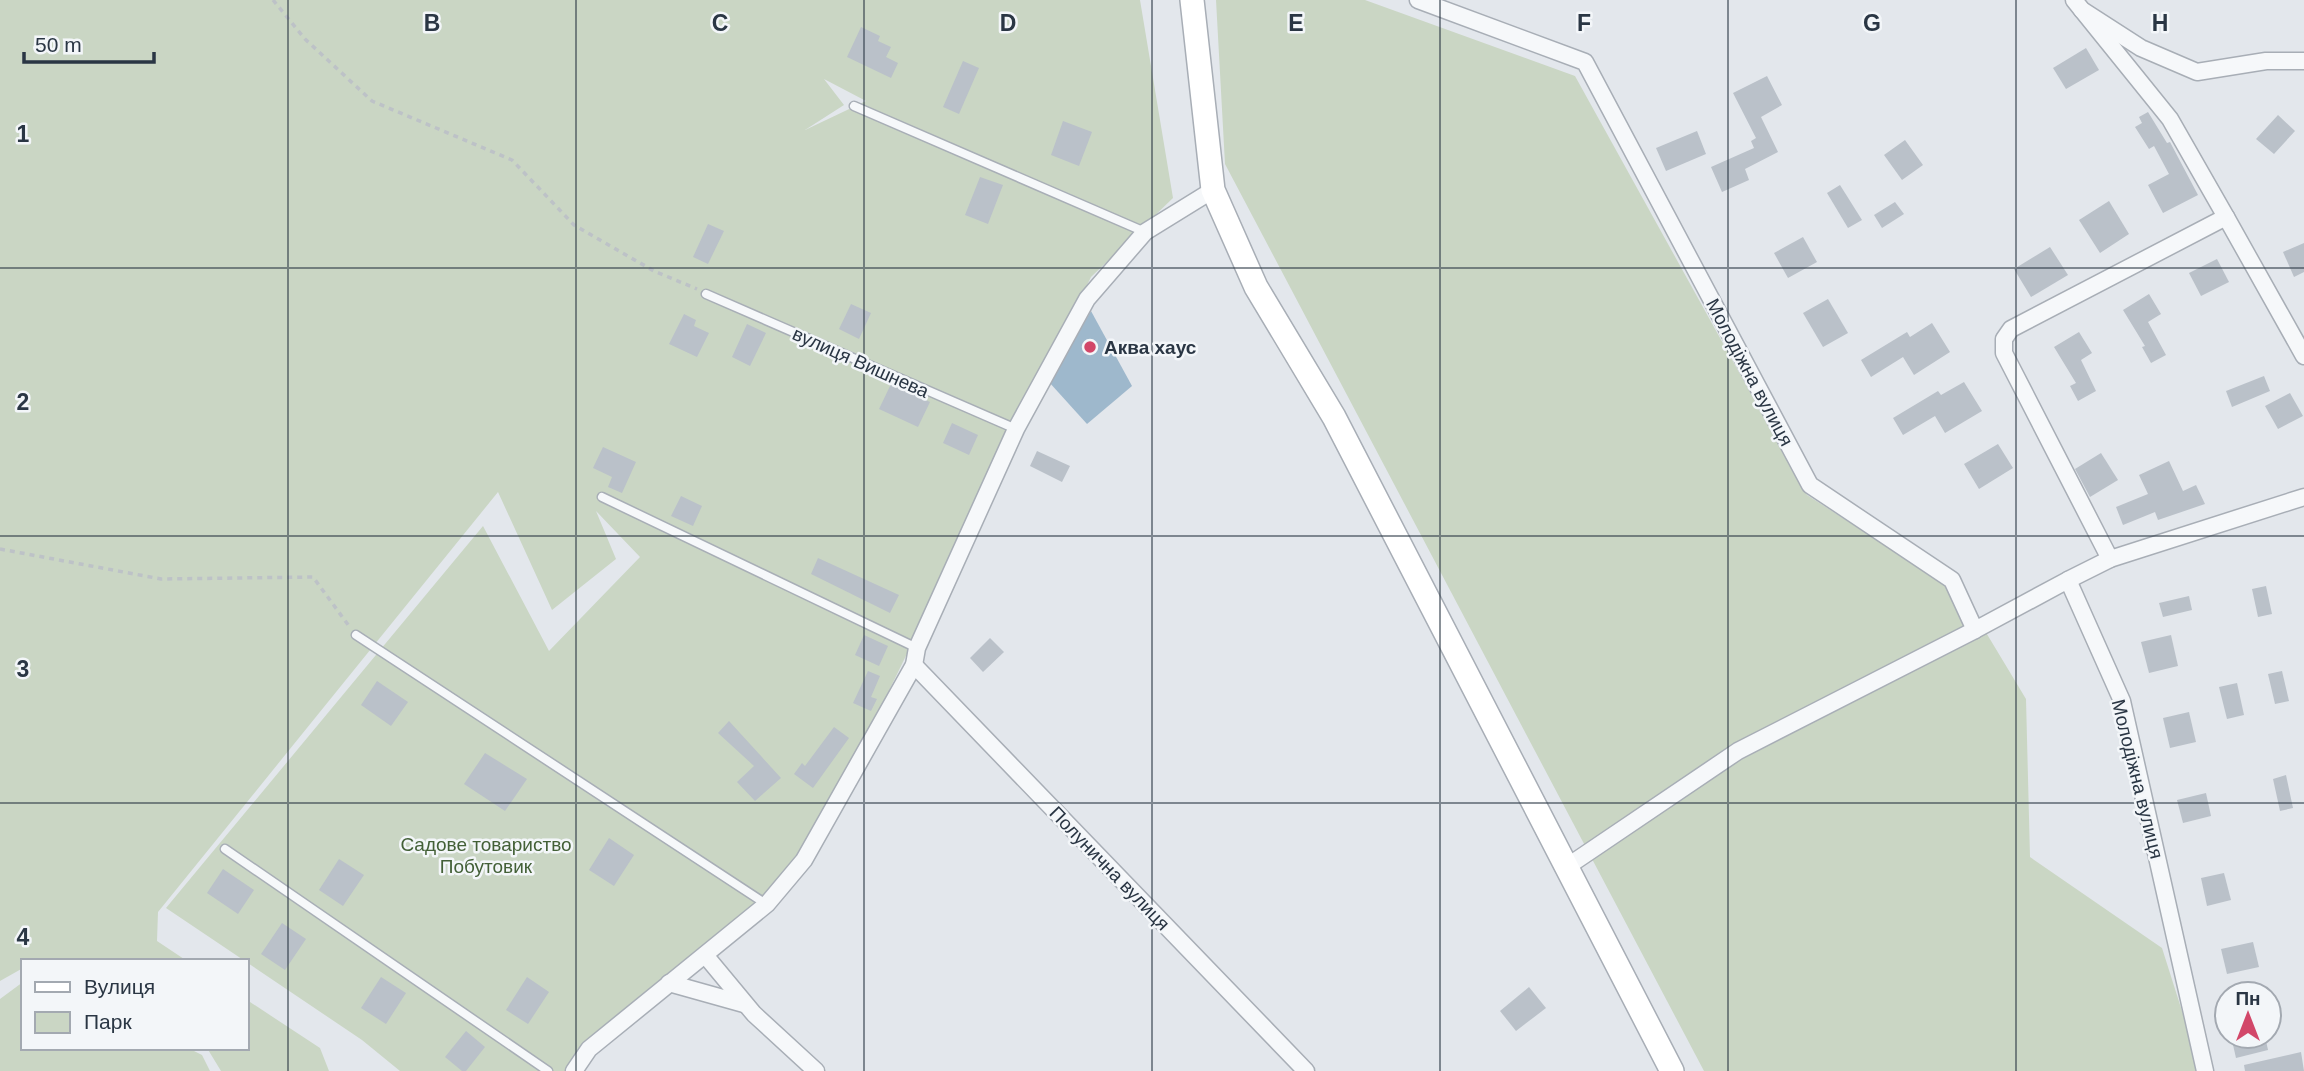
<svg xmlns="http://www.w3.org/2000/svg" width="2304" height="1071" viewBox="0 0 2304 1071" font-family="Helvetica,sans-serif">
	<rect width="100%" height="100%" fill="#e3e7ec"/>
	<!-- green -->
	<g fill="#cad6c4" fill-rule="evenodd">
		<path d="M0,0H1140L1173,198L1091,277L837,797L781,882L638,1003L566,1071H400L362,1040L166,908L483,526L549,651L640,557L596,511L616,559L552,610L498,492L158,912L157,941L187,961H23V968L0,981ZM824,79L866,101L805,130L844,105Z"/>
		<polygon points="1216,0 1365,0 1575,76 1807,495 1964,596 2026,699 2030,857 2162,948 2201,1071 1704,1071 1225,164"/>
		<polygon points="23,982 23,1048 188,1048 202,1055 210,1071 0,1071 0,999"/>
		<polygon points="247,1000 320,1048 329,1071 221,1071 207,1048 247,1048"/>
	</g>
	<!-- water -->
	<polygon fill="#9eb8cc" points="1091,311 1132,386 1087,424 1049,382"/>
	<!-- building -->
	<g fill="#bac1c9">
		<polygon points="861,27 880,36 878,41 891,47 886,57 898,63 891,78 847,57"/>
		<polygon points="2086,48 2099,70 2066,89 2053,68"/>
		<polygon points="963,61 979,68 959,114 943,107"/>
		<polygon points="1767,76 1782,105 1761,117 1778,152 1745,169 1749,180 1722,192 1711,167 1754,148 1751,141 1756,138 1733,93"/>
		<polygon points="2148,112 2167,143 2170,142 2198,195 2163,213 2148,185 2169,174 2154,146 2149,149 2135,127 2142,123 2139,117"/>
		<polygon points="2278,115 2295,131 2274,154 2256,139"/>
		<polygon points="1063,121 1092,132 1079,166 1051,155"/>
		<polygon points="1697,131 1706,154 1666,171 1656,148"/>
		<polygon points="1905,140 1923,165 1902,180 1884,155"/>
		<polygon points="980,177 1003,185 988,224 965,215"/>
		<polygon points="1840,185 1862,220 1848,228 1827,193"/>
		<polygon points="2109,201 2129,234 2100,253 2079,220"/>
		<polygon points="1895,202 1904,214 1882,228 1874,215"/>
		<polygon points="708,224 724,231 708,264 693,257"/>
		<polygon points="1803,237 1817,262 1788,278 1774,253"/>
		<polygon points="2304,243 2304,272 2294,277 2283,252"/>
		<polygon points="2050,247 2068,275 2031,297 2014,269"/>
		<polygon points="2217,259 2229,282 2201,296 2189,273"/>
		<polygon points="2149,294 2161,314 2148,322 2166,355 2151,363 2142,347 2145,346 2123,310"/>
		<polygon points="1828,299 1848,333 1823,347 1803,313"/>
		<polygon points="851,304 871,313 859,339 839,329"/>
		<polygon points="684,314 696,320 694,326 709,333 697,357 669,344"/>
		<polygon points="1932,323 1950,352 1914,375 1903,357 1871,377 1861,360 1907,332 1910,337"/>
		<polygon points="747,324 766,333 750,366 732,357"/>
		<polygon points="2079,332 2092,353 2081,360 2096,391 2078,401 2070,386 2076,383 2054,347"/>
		<polygon points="2264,376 2270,391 2232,407 2226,391"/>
		<polygon points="1964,382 1982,411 1945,433 1935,416 1903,435 1893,418 1938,391 1941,395"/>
		<polygon points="891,384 930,402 918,427 879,409"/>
		<polygon points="2290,393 2303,416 2278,429 2265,406"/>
		<polygon points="952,423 978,435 969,455 943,443"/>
		<polygon points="1998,444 2013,468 1979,489 1964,464"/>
		<polygon points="603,447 636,462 622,493 608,487 612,477 593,468"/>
		<polygon points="1037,451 1070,466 1062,482 1030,466"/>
		<polygon points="2101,453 2118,480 2090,497 2075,469"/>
		<polygon points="2169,461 2183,491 2196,485 2205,504 2158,520 2155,512 2123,525 2116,507 2148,494 2139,475"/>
		<polygon points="681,496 702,506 693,526 671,516"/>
		<polygon points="818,558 899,595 890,613 811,574"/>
		<polygon points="2266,586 2272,614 2258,617 2252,589"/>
		<polygon points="2189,596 2192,610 2163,617 2159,603"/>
		<polygon points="864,635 888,646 879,666 855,655"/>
		<polygon points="2171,635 2178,666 2149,673 2141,642"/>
		<polygon points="990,638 1004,652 983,672 970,658"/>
		<polygon points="868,671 880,676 871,697 877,699 871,711 853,703"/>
		<polygon points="2282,671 2289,701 2275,704 2268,674"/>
		<polygon points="377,681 408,702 391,726 361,705"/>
		<polygon points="2237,683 2244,715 2227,719 2219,687"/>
		<polygon points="2189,712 2196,742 2170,748 2163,718"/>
		<polygon points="729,721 781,778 755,801 737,782 754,766 718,733"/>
		<polygon points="834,727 849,738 813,788 794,774 802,763 805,766"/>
		<polygon points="485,753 527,779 505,811 464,784"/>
		<polygon points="2286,775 2293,808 2280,811 2273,779"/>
		<polygon points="2206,793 2211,816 2183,823 2177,800"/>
		<polygon points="609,838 634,855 614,886 589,870"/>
		<polygon points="339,859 364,875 343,906 319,890"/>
		<polygon points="223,869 254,890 238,914 207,893"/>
		<polygon points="2224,873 2231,900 2207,906 2201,878"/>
		<polygon points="282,923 306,939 285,970 261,954"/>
		<polygon points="2253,942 2259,967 2227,974 2221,949"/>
		<polygon points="381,977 406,993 386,1024 361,1008"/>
		<polygon points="527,977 549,992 528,1024 506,1010"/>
		<polygon points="1529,987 1546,1008 1516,1031 1500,1011"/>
		<polygon points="466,1031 485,1047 466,1071 462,1071 445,1057"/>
		<polygon points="2231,1036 2265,1036 2268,1050 2236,1058"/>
		<polygon points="2301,1052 2304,1071 2245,1071 2244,1065"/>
	</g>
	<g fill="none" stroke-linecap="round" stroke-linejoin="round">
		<defs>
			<g id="lane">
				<polyline points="854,106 1145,232"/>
				<polyline points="706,294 1016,429"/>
				<polyline points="602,497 917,648"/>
				<polyline points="356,635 766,904"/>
				<polyline points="225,849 548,1071"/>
			</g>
			<g id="street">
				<polyline points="1418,0 1585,62 1810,485 1952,580 1975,630 2068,580 2122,701 2205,1071"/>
				<polyline points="2074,0 2082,10 2141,48 2197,72 2266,61 2304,61"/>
				<polyline points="2082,10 2170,119 2226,217"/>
				<polyline points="2110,559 2004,353 2004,339 2011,329 2226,217 2304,356"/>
				<polyline points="2068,580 2110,559 2304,497"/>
				<polyline points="914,665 1306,1071"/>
				<polyline points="1568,866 1738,751 1975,630"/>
				<polyline points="705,955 754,1014 816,1071"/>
				<polyline points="669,983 744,1004"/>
				<polyline points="574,1071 589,1049 767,904 804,860 914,665 917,648 1016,429 1087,299 1145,232 1213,190"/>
			</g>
			<polyline id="secondary" points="1192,0 1213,190 1256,287 1334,417 1672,1071"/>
		</defs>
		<!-- lane casing -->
		<use href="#lane" stroke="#a8aeb6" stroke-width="11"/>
		<!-- street casing -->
		<use href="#street" stroke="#a8aeb6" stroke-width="19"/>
		<!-- secondary casing -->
		<use href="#secondary" stroke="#a8aeb6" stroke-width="26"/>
		<!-- path -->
		<g stroke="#bdc2c7" stroke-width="3.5" stroke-dasharray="5 5" stroke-linecap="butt">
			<polyline points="273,0 305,39 372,101 512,160 574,225 654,271 697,289"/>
			<polyline points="0,549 161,579 313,577 349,626"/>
		</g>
		<!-- lane -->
		<use href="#lane" stroke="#f6f8fa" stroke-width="8"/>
		<!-- street -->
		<use href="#street" stroke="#f6f8fa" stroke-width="16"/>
		<!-- secondary -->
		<use href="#secondary" stroke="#fff" stroke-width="23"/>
	</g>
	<!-- grid -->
	<path fill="none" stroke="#2a3644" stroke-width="2" stroke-opacity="0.55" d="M288,0V1071M576,0V1071M864,0V1071M1152,0V1071M1440,0V1071M1728,0V1071M2016,0V1071M0,268H2304M0,536H2304M0,803H2304"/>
	<!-- markers -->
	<circle fill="#d24769" stroke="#f3f6f9" stroke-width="2.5" cx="1090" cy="347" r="7"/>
	<g text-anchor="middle" stroke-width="5" stroke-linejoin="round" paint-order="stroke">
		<!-- poi labels -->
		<g font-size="19" font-weight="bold" fill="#2a3644" stroke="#f3f6f9" text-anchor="start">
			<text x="1104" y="354">Аква хаус</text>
		</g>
		<!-- street labels -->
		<g font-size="19" fill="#2a3644" stroke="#f3f6f9">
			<text transform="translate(861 362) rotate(24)" y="7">вулиця Вишнева</text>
			<text transform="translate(1750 372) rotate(62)" y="7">Молодіжна вулиця</text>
			<text transform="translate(2138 779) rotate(76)" y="7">Молодіжна вулиця</text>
			<text transform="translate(1110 868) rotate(46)" y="7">Полунична вулиця</text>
		</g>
		<!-- park labels -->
		<g font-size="19" fill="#436037" stroke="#f3f6f9">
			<text x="486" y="851">Садове товариство<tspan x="486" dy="22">Побутовик</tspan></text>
		</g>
	</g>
	<g font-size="23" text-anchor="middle" font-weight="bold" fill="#2a3644" stroke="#f3f6f9" stroke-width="5" stroke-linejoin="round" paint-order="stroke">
		<text x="432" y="31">B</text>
		<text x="720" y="31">C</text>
		<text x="1008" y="31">D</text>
		<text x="1296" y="31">E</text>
		<text x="1584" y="31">F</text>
		<text x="1872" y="31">G</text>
		<text x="2160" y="31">H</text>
		<text x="23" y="142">1</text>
		<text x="23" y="410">2</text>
		<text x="23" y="677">3</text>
		<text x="23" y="945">4</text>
	</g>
	<!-- legend -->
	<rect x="21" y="959" width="228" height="91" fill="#f3f6f9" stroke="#a3a9b1" stroke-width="2"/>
	<rect x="35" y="982" width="35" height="10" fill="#ffffff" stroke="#a3a9b1" stroke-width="2"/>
	<text x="84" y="994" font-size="21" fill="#2a3644">Вулиця</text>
	<rect x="35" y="1012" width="35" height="21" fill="#cad6c4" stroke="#a3a9b1" stroke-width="2"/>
	<text x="84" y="1029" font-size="21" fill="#2a3644">Парк</text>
	<!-- north arrow -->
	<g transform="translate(2248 1015)"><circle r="33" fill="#f3f6f9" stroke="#a3a9b1" stroke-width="2"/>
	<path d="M0-5L12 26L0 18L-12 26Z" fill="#d24769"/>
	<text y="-10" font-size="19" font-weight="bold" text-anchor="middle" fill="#2a3644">Пн</text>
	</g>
	<!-- scale -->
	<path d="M24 52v10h130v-10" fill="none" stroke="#2a3644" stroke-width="3.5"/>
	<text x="35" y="52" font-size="21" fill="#2a3644" stroke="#f3f6f9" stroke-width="5" paint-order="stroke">50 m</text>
</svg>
